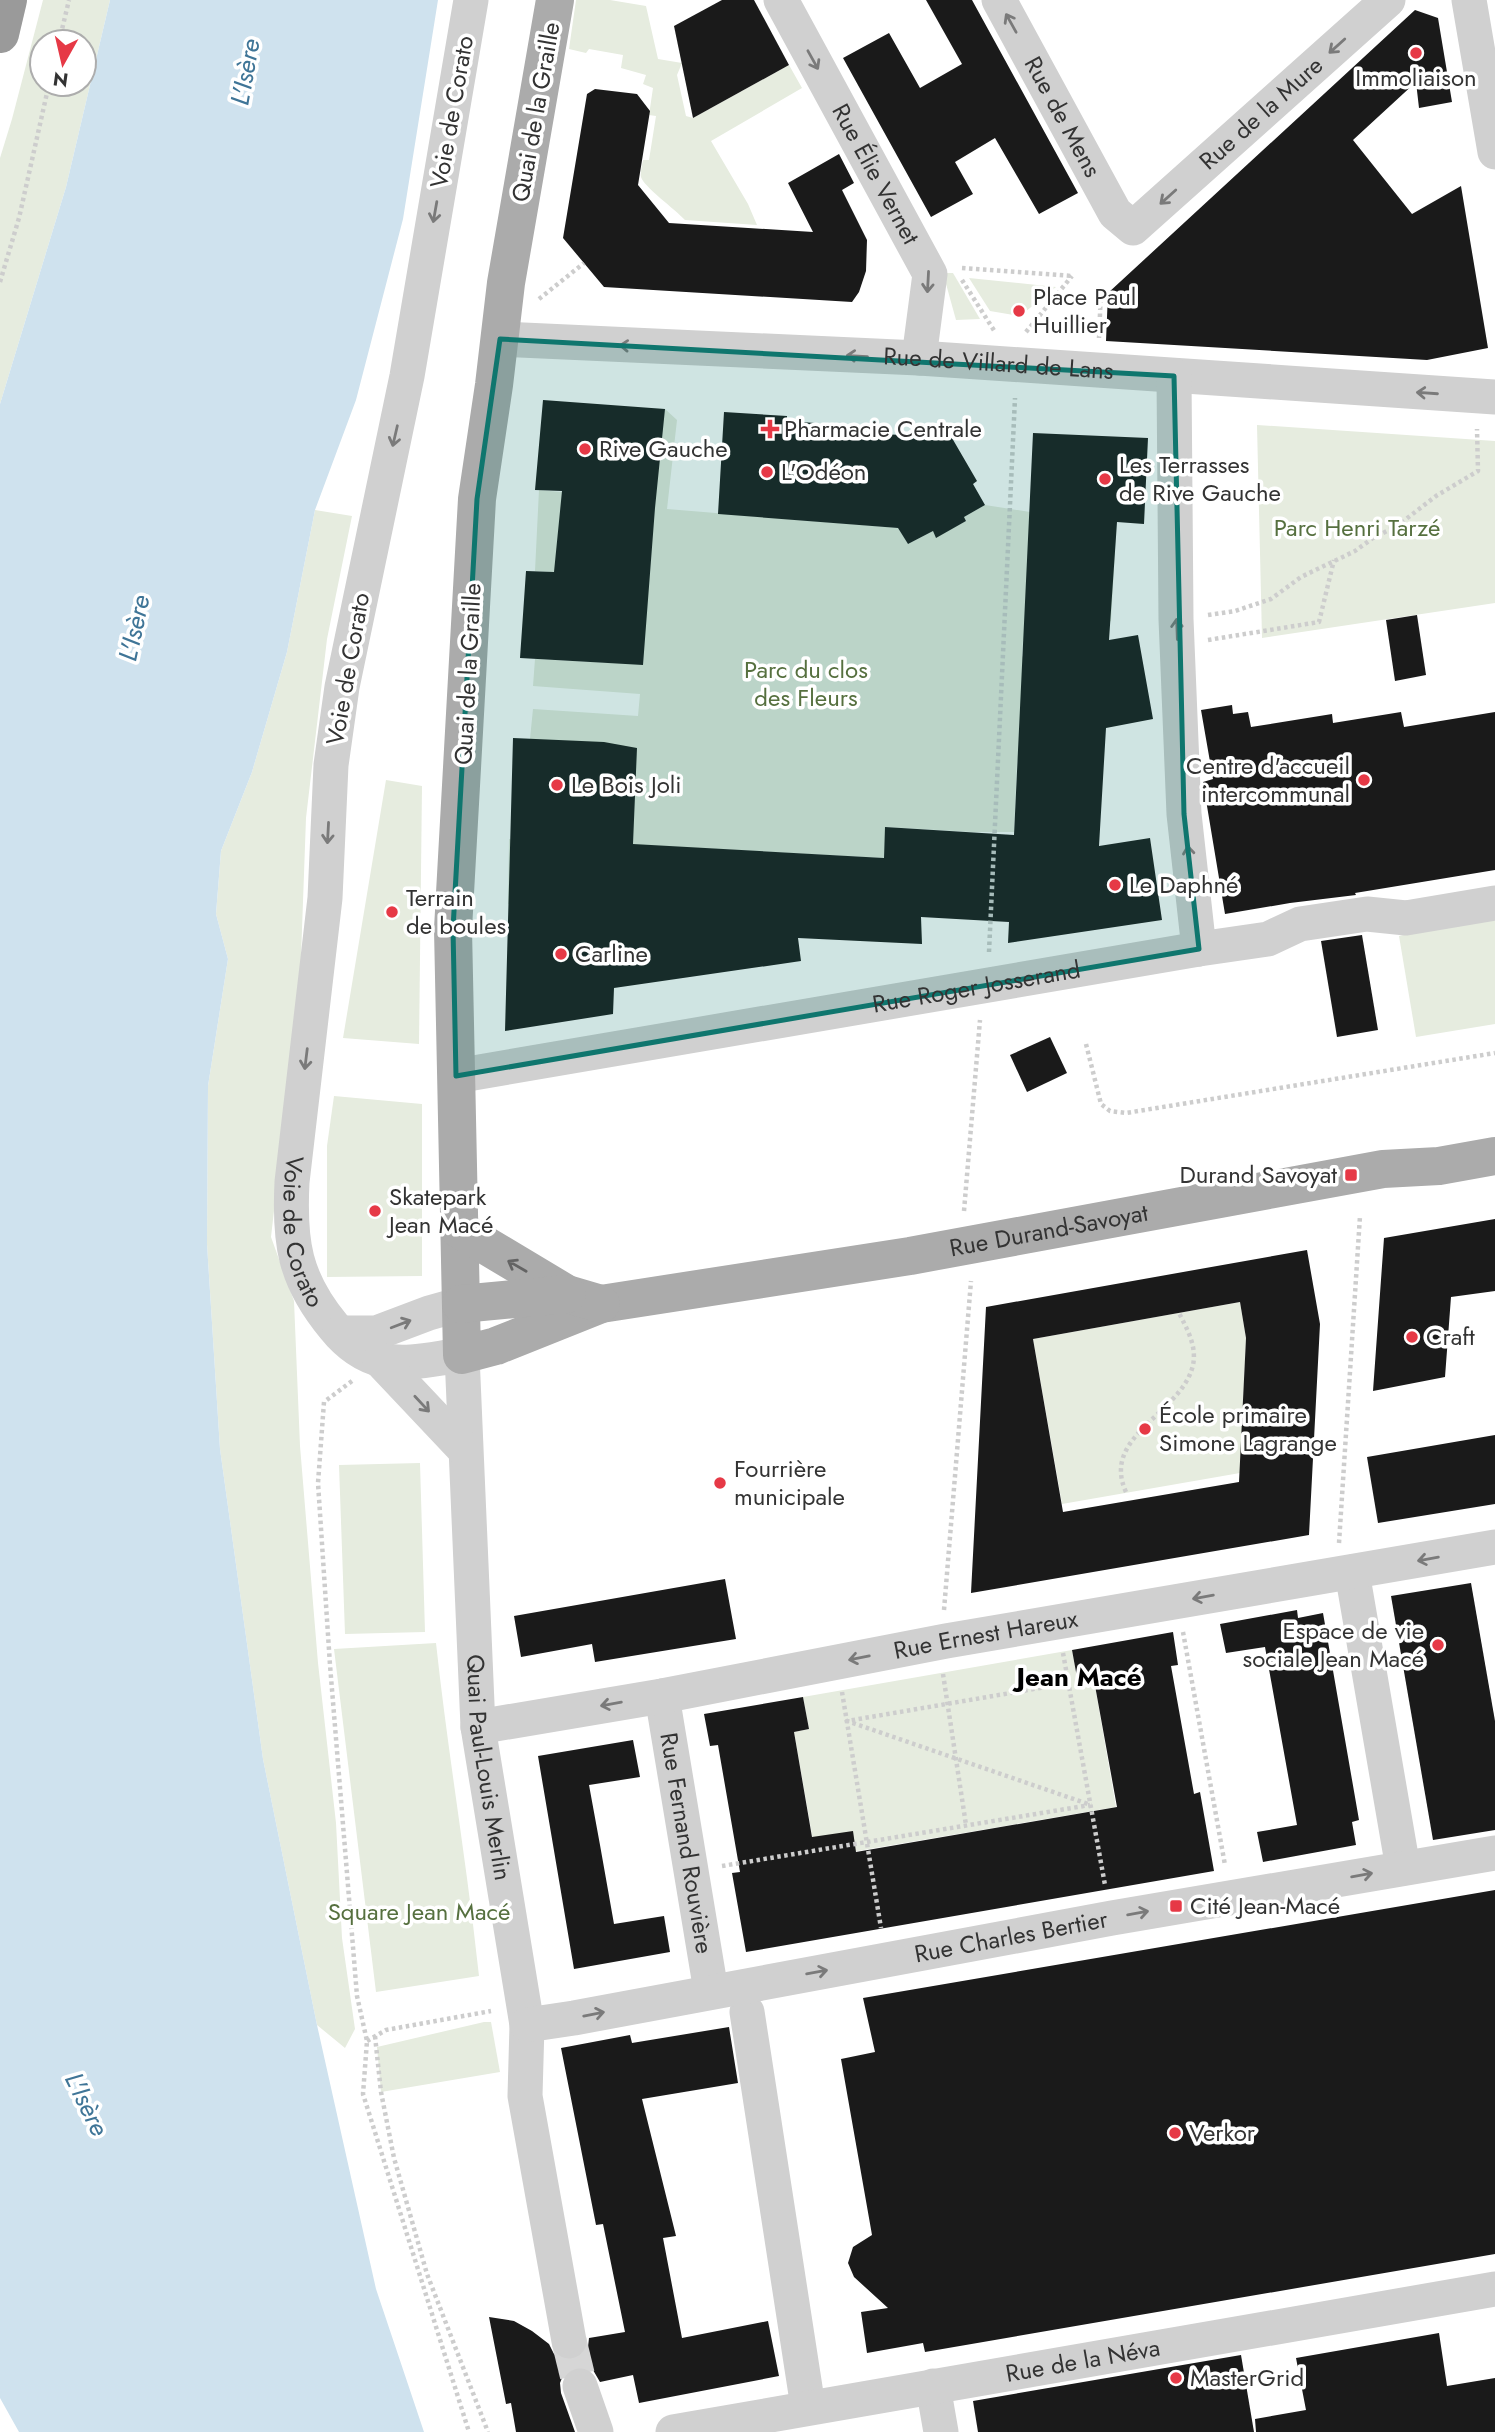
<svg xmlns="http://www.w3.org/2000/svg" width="1495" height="2432" viewBox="0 0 1495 2432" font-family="Jost,sans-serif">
	<rect width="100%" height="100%" fill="#fff"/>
	<!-- green -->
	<g fill="#e6ecdf" fill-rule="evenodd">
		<path d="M43,0H110L66,187L0,404V158L12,119ZM42,42H84V84H42Z"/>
		<path d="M576,0H610L646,6L658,59L682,63L677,75L686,116L693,118L789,65L802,88L711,141L748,204L757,225L685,220C676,210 643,186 641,177C640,173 642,165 643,160H649L656,116L649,115L653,88L643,84L646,75L621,68L623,55L589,49L586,53L569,49Z"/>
		<polygon points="943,273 953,273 980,319 956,320"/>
		<polygon points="969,278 1056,287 1020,316 990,311"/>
		<polygon points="635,408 665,409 677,420 667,509 898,528 908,544 933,531 936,537 966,521 964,517 985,505 1030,512 1116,532 1111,621 1083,633 1023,640 1022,656 1035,669 1017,763 1014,832 972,832 886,827 884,858 697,848 701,878 624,909 508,904 509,839 611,845 530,739 533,709 638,716 640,694 533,686 535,659 611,663 615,576 535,571 539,490 627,498"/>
		<polygon points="1257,425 1495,441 1495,603 1262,638"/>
		<polygon points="315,510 352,516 327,639 306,818 300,985 271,1237 294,1301 300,1446 318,1663 336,1823 342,1938 355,2029 345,2048 317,2025 263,1759 220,1449 207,1244 208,1086 228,959 216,914 221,851 252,772 287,652"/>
		<polygon points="386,780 422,786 419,1044 343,1038"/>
		<polygon points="1495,919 1495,1024 1416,1037 1399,936 1427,929"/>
		<polygon points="334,1096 422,1104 422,1276 327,1277 327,1146"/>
		<polygon points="1240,1302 1246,1338 1240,1473 1062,1504 1033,1339"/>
		<polygon points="420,1463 425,1632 345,1634 339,1465"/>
		<path d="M436,1643C448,1754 467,1864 479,1976L376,1992L334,1649Z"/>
		<polygon points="1072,1650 1078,1683 1094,1680 1116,1807 816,1858 794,1732 809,1729 803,1697"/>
		<polygon points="484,2022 491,2022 500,2072 381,2092 377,2047"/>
	</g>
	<!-- water -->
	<polygon fill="#cfe2ee" points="110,0 438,0 403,219 356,400 315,510 287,652 252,772 221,851 216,914 228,959 208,1086 207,1244 220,1449 263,1759 317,2025 376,2289 424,2432 19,2432 0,2398 0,404 66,187"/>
	<!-- building -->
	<g fill="#1a1a1a" fill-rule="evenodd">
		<polygon points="722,0 754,0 789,65 693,118 674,26"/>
		<polygon points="926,0 972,0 1078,193 1039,214 995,138 955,162 973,194 931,217 843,58 889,33 920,88 962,64"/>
		<polygon points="1415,10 1438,18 1452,102 1419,108 1416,82 1353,140 1412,214 1461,186 1488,348 1427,360 1106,341 1108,293"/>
		<polygon points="595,89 637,94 650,111 638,185 669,223 813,232 788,183 839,154 854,183 842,190 867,240 866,271 859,292 852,302 604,287 563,238 587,94"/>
		<polygon points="543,400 665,409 655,508 643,665 520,658 526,571 554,572 562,491 535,490"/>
		<polygon points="724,412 787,416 787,421 815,423 815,430 952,438 977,481 973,484 985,505 964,517 966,521 936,538 933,531 908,544 898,528 718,514"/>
		<polygon points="1033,433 1148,438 1144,524 1117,522 1109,640 1138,635 1153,719 1106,728 1099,846 1150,838 1162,920 1008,943 1009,922 921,917 922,944 798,938 801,961 614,988 613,1014 505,1031 513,738 604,742 637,748 633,844 884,858 885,827 1014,835"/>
		<polygon points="1417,615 1426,675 1395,681 1386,620"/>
		<polygon points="1232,705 1233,714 1248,712 1251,727 1332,714 1333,723 1401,712 1404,727 1495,712 1495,870 1355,893 1356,895 1290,903 1225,914 1203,782 1213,779 1201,710"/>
		<polygon points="1362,935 1378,1030 1337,1037 1321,941"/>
		<polygon points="1050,1037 1067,1073 1027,1092 1010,1055"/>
		<polygon points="1495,1219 1495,1291 1451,1297 1445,1377 1373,1391 1384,1238"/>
		<path d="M1307,1250L1320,1324L1309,1535L971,1593L986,1307ZM1240,1302L1246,1338L1239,1482L1063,1512L1033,1339Z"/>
		<polygon points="1495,1435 1495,1504 1378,1523 1367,1457"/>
		<polygon points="725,1579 736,1639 595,1662 592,1644 521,1657 514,1616"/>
		<polygon points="1471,1583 1495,1721 1495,1830 1433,1840 1391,1596"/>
		<polygon points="1297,1610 1298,1618 1323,1613 1359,1820 1352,1822 1356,1845 1263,1862 1257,1832 1297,1825 1265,1647 1226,1653 1220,1624"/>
		<polygon points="1173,1632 1178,1665 1171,1666 1194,1794 1200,1792 1214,1871 746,1952 732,1873 740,1872 718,1745 710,1746 704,1714 803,1697 809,1729 794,1732 812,1837 853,1831 856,1852 1117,1807 1094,1680 1078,1683 1072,1650"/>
		<polygon points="633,1740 640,1777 589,1785 600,1845 614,1924 664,1916 670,1952 574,1969 538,1756"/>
		<polygon points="1495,1890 1495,2254 925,2352 923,2343 867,2353 861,2312 888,2308 854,2277 848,2263 853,2247 872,2235 841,2059 875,2052 863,1998"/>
		<polygon points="729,2027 738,2083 642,2099 676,2236 663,2238 682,2338 768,2321 779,2376 639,2403 633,2375 600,2382 593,2370 583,2366 574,2367 564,2373 560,2383 561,2393 575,2432 516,2432 511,2403 506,2404 489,2317 514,2321 532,2331 549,2344 554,2354 563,2360 573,2361 582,2356 588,2347 589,2338 625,2332 603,2224 596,2225 561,2048 630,2035 632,2043"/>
		<polygon points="1439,2333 1447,2386 1495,2378 1495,2432 1256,2432 1255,2419 1306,2410 1296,2358"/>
		<polygon points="1241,2355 1254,2432 978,2432 973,2401"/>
	</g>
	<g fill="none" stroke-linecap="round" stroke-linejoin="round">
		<!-- minor-tunnel -->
		<polyline stroke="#d6d6d6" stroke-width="35" stroke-dasharray="35 18" stroke-linecap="butt" points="569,2341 580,2386"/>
		<!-- path -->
		<g stroke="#cdcdcd" stroke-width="4.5" stroke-dasharray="3.5 3.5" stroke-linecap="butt">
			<polyline points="59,42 69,0"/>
			<polyline points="962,268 1072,276"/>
			<polyline points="962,280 995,332"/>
			<polyline points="0,282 19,218 49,84"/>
			<polyline points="539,299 584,263"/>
			<polyline points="1026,332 1072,276"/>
			<polyline points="1099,338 1101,290"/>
			<polyline points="1208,615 1235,611 1271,599 1301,577 1355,551 1373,538 1397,526 1436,496 1478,471 1477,429"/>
			<polyline points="1208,640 1319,622 1334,560"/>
			<polyline points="989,952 1015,398"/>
			<polyline points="1086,1044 1101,1104 1110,1111 1126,1113 1495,1053"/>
			<polyline points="964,1211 980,1020"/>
			<polyline points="352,1381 324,1402 318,1483 330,1665 357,1996 367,2041 363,2094 469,2432"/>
			<path d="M1126,1492C1100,1435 1182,1414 1193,1365C1197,1346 1187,1329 1179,1313"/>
			<polyline points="1339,1543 1360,1216"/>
			<polyline points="944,1610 971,1281"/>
			<polyline points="1183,1632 1225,1865"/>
			<polyline points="1063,1653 1105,1885"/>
			<polyline points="943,1674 966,1825"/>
			<polyline points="1069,1683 847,1721 1091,1805"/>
			<polyline points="842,1692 881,1928"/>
			<polyline points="722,1866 1090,1805"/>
			<polyline points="375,2036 381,2092 394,2158 427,2274 488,2432"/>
			<polyline points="367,2041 386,2030 491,2011"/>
		</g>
		<!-- minor -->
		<g stroke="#d0d0d0" stroke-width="35">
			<path id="s1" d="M471,0L407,376L342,687L331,765L325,898L292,1182C289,1242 294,1279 334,1327C346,1342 362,1355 382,1360C407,1366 436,1358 462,1355L478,1727L527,2025L525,2096L569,2341"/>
			<path id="s2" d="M781,0L930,274L919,358"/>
			<path id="s3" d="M999,0L1115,213L1133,228L1388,0"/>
			<polyline points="1469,0 1495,152"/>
			<path id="s4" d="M500,339L919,358L1495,397"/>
			<polyline points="1174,376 1176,619 1184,814 1199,949"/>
			<path id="s5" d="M456,1076L1199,949L1268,939L1300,924L1367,914L1406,918L1495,903"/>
			<polyline points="340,1333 376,1333 429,1313 461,1304"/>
			<polyline points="380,1360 464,1449"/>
			<polyline points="1352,1572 1403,1868"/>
			<path id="s6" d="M662,1696L711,1991"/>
			<path id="s7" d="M478,1727L662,1696L946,1641L1495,1547"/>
			<polyline points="747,2012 808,2407"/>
			<path id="s8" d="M527,2025L574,2018L1112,1918L1495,1853"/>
			<polyline points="580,2386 596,2432"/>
			<polyline points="933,2386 941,2432"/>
			<path id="s9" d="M673,2432L1495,2289"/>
		</g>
		<!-- major -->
		<g stroke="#ababab" stroke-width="38">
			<path id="s10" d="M555,0L506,283L494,385L477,499L453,929L462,1355L496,1346L601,1304L910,1256L1383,1169L1439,1166L1495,1156"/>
			<polyline points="460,1230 567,1294 601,1304"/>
			<polyline points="461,1304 567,1294"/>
		</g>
		<!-- highway -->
		<polyline stroke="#9a9a9a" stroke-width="38" points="0,34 8,0"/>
	</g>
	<!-- one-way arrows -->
	<defs><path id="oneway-shaft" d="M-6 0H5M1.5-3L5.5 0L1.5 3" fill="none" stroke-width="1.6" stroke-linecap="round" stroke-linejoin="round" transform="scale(1.75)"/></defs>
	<g stroke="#7a7a7a">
		<use href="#oneway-shaft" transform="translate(1011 23) rotate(-119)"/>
		<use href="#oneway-shaft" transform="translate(1337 46) rotate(138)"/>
		<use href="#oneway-shaft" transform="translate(813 60) rotate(61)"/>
		<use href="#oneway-shaft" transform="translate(1168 197) rotate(138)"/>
		<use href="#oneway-shaft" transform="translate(435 212) rotate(100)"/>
		<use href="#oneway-shaft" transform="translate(928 282) rotate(93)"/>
		<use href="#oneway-shaft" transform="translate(630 346) rotate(-177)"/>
		<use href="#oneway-shaft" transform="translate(857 356) rotate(-177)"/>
		<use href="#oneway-shaft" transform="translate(1427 393) rotate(-176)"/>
		<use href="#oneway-shaft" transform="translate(395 436) rotate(103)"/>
		<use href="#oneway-shaft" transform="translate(1177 629) rotate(-92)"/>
		<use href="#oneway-shaft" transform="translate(328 833) rotate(93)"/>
		<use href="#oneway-shaft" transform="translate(1189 856) rotate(-97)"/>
		<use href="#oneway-shaft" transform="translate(306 1059) rotate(97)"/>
		<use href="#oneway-shaft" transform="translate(401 1324) rotate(-21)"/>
		<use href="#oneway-shaft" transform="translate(422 1404) rotate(47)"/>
		<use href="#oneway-shaft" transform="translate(1428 1559) rotate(170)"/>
		<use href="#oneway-shaft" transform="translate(1203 1597) rotate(170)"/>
		<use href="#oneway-shaft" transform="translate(859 1658) rotate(169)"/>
		<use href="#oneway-shaft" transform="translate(611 1704) rotate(170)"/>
		<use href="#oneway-shaft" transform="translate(1362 1875) rotate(-10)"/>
		<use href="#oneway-shaft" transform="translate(1138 1913) rotate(-10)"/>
		<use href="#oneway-shaft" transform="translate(817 1972) rotate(-10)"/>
		<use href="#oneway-shaft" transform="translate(594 2014) rotate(-11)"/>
	</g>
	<use stroke="#636363" href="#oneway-shaft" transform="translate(517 1266) rotate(-150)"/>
	<!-- marked area -->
	<path fill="#0f766e" fill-opacity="0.2" stroke="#0f766e" stroke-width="5" stroke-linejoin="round" d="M500,339L1174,376L1184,814L1199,949L456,1076L453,929L477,499Z"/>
	<!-- markers -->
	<g fill="#e63946" stroke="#fff" stroke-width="2.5">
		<circle cx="1416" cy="53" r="7"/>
		<circle cx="1019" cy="311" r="7"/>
		<path d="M766.5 418.5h7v7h7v7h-7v7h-7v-7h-7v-7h7z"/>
		<circle cx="585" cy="449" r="7"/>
		<circle cx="767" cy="472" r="7"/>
		<circle cx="1105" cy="479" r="7"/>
		<circle cx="1364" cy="780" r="7"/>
		<circle cx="557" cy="785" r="7"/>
		<circle cx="1115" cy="885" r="7"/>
		<circle cx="392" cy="912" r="7"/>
		<circle cx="561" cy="954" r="7"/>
		<rect x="1344" y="1168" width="14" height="14" rx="3.5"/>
		<circle cx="375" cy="1211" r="7"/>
		<circle cx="1412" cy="1337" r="7"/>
		<circle cx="1145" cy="1429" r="7"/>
		<circle cx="720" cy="1483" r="7"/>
		<circle cx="1438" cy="1645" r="7"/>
		<rect x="1169" y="1899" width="14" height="14" rx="3.5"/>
		<circle cx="1175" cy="2133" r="7"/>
		<circle cx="1176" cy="2378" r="7"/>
	</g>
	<g text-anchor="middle" stroke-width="7" stroke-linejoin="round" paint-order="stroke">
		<!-- poi labels -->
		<g font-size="24" fill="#333" stroke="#fff" text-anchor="start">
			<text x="1416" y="86" text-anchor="middle">Immoliaison</text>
			<text x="1033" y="305">Place Paul<tspan x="1033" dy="28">Huillier</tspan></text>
			<text x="784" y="437">Pharmacie Centrale</text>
			<text x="599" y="457">Rive Gauche</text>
			<text x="1119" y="473">Les Terrasses<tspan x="1119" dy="28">de Rive Gauche</tspan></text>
			<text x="781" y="480">L'Odéon</text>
			<text x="1350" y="774" text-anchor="end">Centre d'accueil<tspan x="1350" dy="28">intercommunal</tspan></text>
			<text x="571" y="793">Le Bois Joli</text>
			<text x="1129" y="893">Le Daphné</text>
			<text x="406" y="906">Terrain<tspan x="406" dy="28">de boules</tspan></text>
			<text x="575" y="962">Carline</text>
			<text x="1337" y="1183" text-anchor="end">Durand Savoyat</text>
			<text x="389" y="1205">Skatepark<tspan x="389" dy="28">Jean Macé</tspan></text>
			<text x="1426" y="1345">Craft</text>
			<text x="1159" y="1423">École primaire<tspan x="1159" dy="28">Simone Lagrange</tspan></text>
			<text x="734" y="1477">Fourrière<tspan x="734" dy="28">municipale</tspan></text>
			<text x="1424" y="1639" text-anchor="end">Espace de vie<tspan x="1424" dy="28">sociale Jean Macé</tspan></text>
			<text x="1190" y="1914">Cité Jean-Macé</text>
			<text x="1189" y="2141">Verkor</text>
			<text x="1190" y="2386">MasterGrid</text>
		</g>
		<!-- street labels -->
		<g font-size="24" fill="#333" stroke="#fff">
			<text transform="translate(452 112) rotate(-80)" y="8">Voie de Corato</text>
			<text transform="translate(536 112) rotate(-80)" y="8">Quai de la Graille</text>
			<text dy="8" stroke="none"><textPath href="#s3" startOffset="438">Rue de la Mure</textPath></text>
			<text dy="8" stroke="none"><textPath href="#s3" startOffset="133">Rue de Mens</textPath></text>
			<text dy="8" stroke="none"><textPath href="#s2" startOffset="198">Rue Élie Vernet</textPath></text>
			<text dy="8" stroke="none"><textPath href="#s4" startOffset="499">Rue de Villard de Lans</textPath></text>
			<text transform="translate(348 669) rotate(-80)" y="8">Voie de Corato</text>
			<text transform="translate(468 674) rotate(-87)" y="8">Quai de la Graille</text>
			<text dy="8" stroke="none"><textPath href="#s5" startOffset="528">Rue Roger Josserand</textPath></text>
			<text dy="8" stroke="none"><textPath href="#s1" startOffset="1248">Voie de Corato</textPath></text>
			<text dy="8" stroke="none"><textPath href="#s10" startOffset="1964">Rue Durand-Savoyat</textPath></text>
			<text dy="8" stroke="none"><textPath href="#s7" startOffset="516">Rue Ernest Hareux</textPath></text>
			<text dy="8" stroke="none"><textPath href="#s1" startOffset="1906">Quai Paul-Louis Merlin</textPath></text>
			<text dy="8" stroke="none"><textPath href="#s6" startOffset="149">Rue Fernand Rouvière</textPath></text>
			<text dy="8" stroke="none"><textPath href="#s8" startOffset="492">Rue Charles Bertier</textPath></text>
			<text dy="8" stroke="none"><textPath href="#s9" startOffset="416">Rue de la Néva</textPath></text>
		</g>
		<!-- park labels -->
		<g font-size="24" fill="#56703f" stroke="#fff">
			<text x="1357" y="536">Parc Henri Tarzé</text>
			<text x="806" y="678">Parc du clos<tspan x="806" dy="28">des Fleurs</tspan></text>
			<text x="419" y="1920">Square Jean Macé</text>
		</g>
		<!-- water labels -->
		<g font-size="26" font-style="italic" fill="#3f7597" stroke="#fff">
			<text transform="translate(245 72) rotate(-80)" y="9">L'Isère</text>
			<text transform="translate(134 628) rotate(-78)" y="9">L'Isère</text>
			<text transform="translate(87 2104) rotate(64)" y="9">L'Isère</text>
		</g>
		<!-- neighbourhood labels -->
		<g font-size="26" font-weight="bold" fill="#000" stroke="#fff">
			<text x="1079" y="1686">Jean Macé</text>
		</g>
	</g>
	<!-- north arrow -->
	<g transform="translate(63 63) rotate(188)"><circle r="33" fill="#ffffff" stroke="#adadad" stroke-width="2"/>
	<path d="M0-5L12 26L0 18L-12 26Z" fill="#e63946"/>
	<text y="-10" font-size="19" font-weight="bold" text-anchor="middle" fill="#333333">N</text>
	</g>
</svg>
